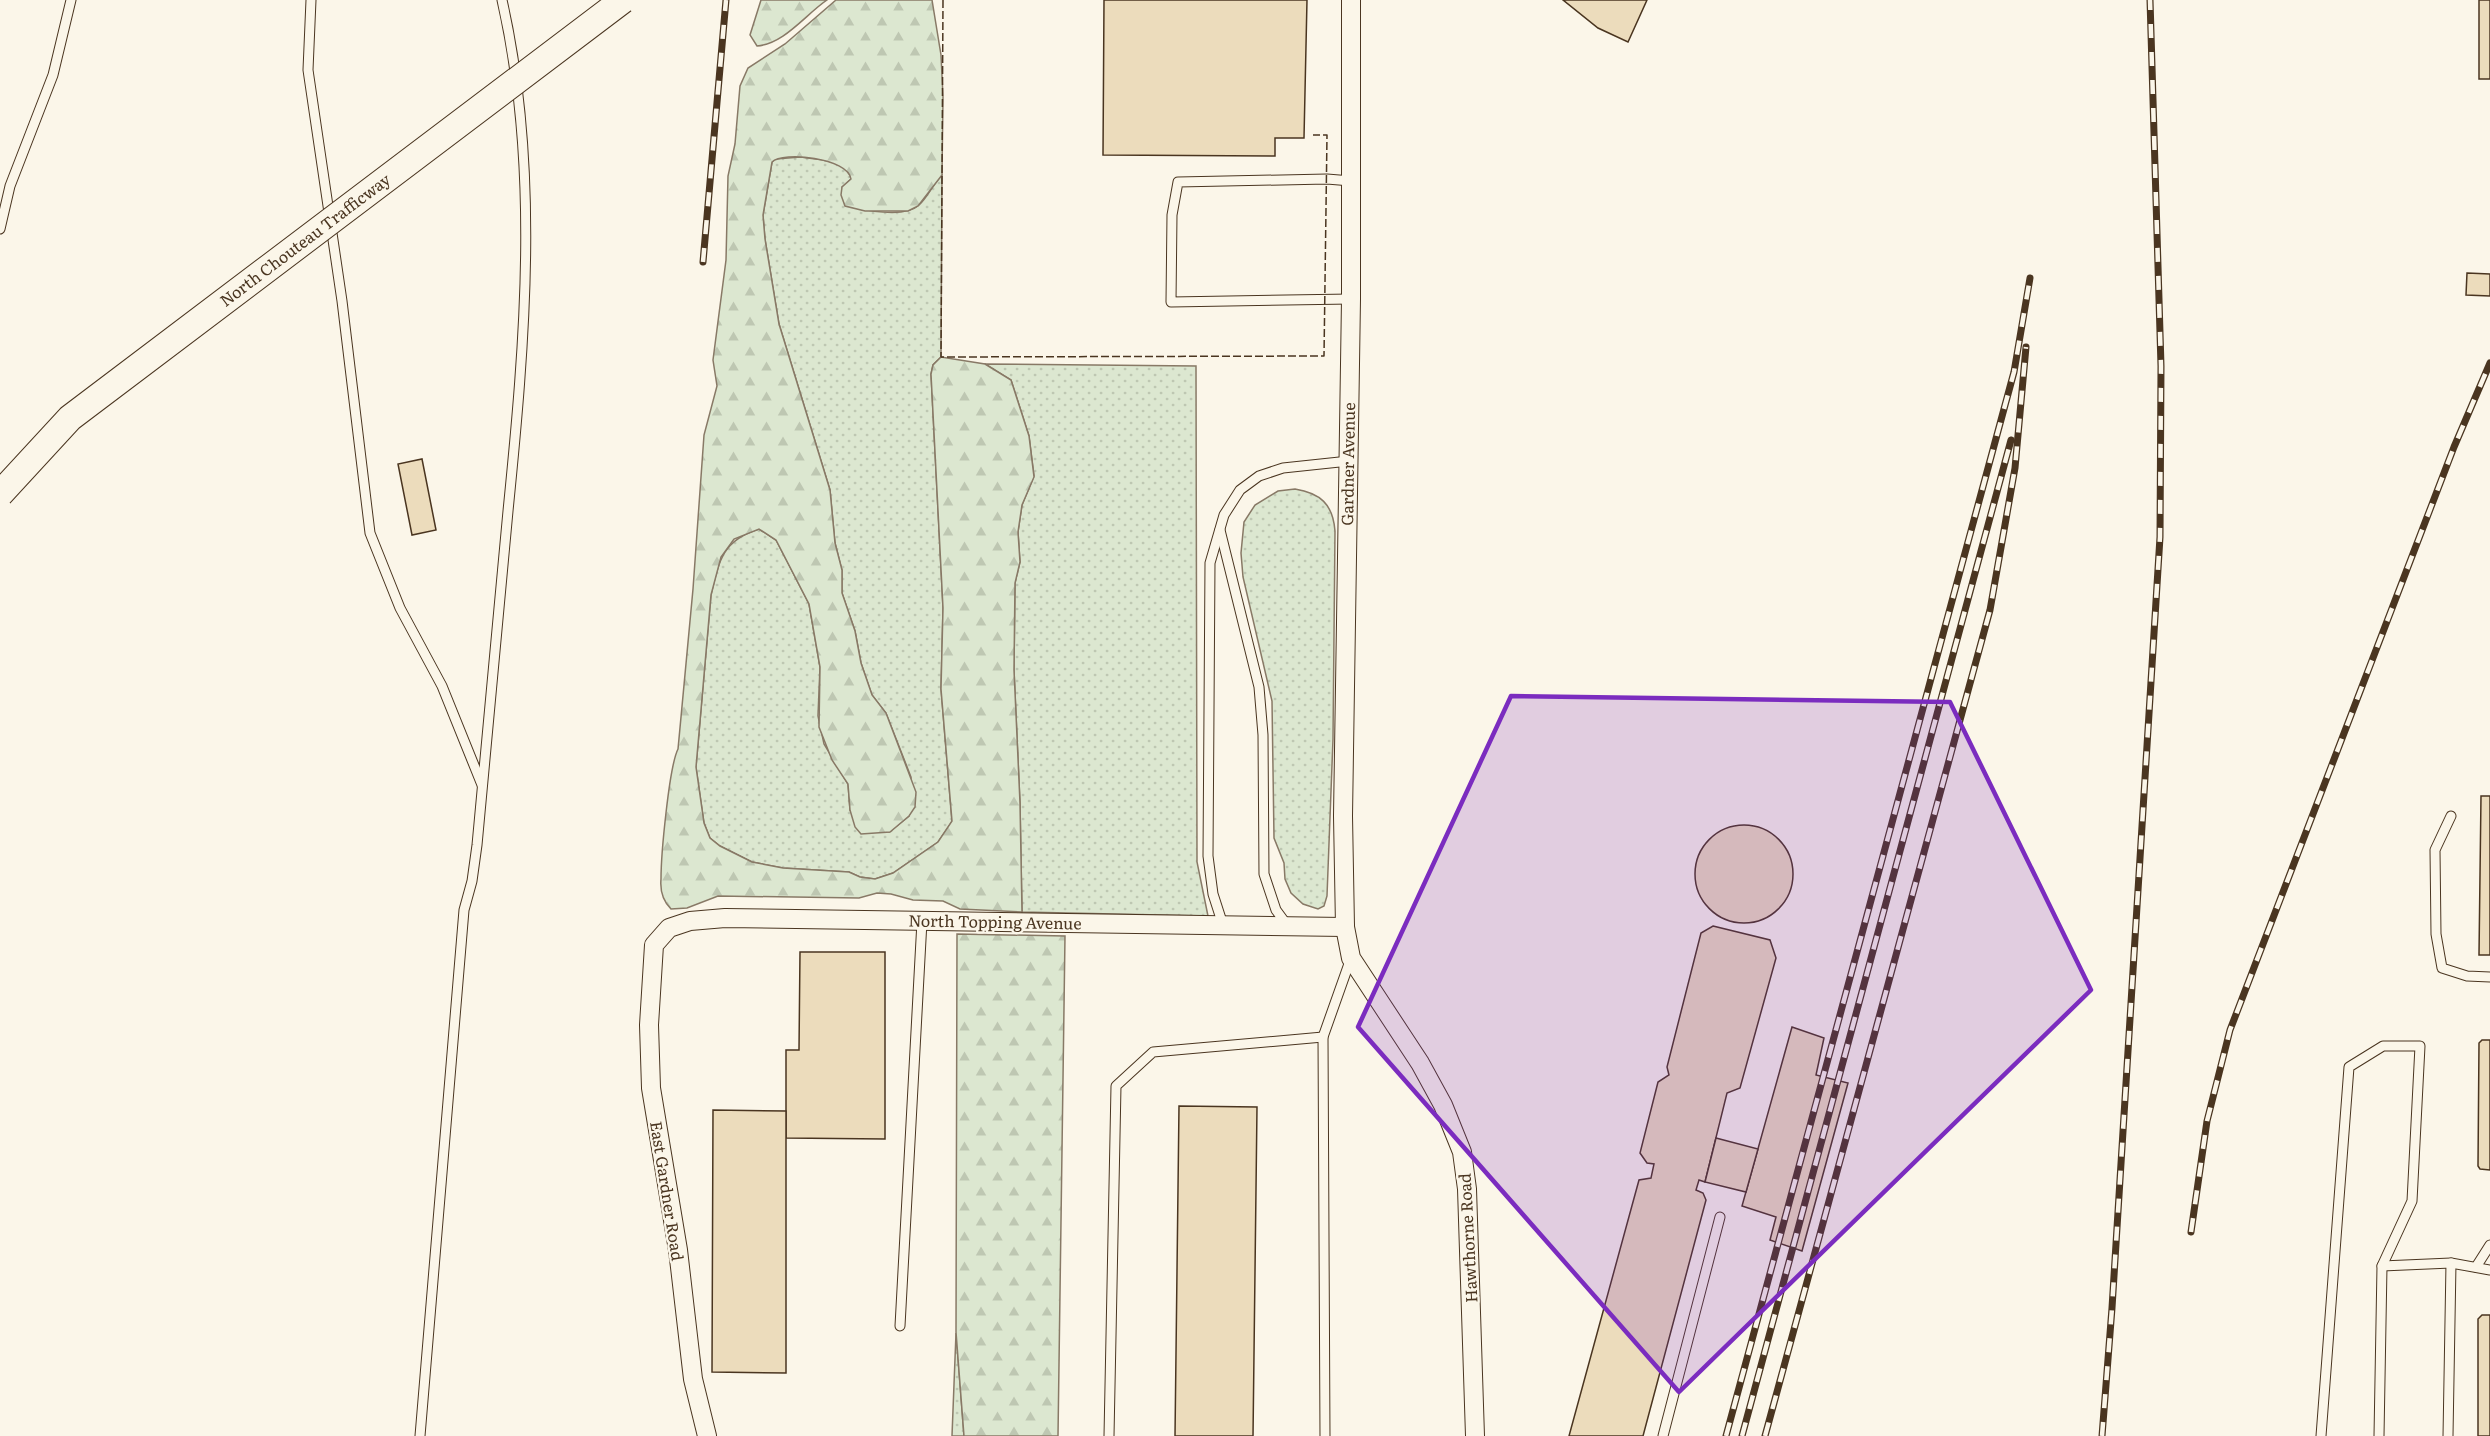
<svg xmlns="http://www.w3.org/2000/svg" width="2490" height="1436" viewBox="0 0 2490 1436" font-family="Literata,serif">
	<defs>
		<pattern id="grass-dots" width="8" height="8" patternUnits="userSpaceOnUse" patternTransform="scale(1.5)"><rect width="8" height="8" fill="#dce7d0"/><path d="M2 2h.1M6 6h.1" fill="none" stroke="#bec7b2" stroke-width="1.8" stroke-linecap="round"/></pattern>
		<pattern id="forest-firs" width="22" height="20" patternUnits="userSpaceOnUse" patternTransform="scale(1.5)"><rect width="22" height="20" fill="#dce7d0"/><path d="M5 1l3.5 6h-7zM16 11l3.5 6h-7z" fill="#bec7b2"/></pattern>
	</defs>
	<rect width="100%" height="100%" fill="#fbf6e9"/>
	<!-- grass -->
	<g fill="url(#grass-dots)" stroke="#887966" stroke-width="1.5">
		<path d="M801,157C817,160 848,159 851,179L842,187L845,205C863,210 904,219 919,205C928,197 933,184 942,175L941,357L933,365L931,374L943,608L941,689L952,822L938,842L893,873L875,879L860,877L849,872L783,868L752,862L720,846L710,838L704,823L696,767L711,595C719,560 723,540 759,529L776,540L809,604L820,667L818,716L824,744L848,784L850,810L889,832L909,816L911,777L886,713L872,695L861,663L855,631L842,593V570L835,543L830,490L779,324L765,239L763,215L772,162L775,159Z"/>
		<polygon points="985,364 1196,366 1197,862 1208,916 1022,912 1020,803 1014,670 1015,583 1020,562 1018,532 1022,505 1034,476 1029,436 1011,380"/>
		<path d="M1295,489C1320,493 1333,504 1335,531L1333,739L1327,896L1324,906L1318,909L1303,904L1291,893L1285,879L1284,863L1274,838L1272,701L1243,577L1241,553L1244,522L1255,505L1278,491Z"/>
		<polygon points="956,1333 964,1436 952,1436"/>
	</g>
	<!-- forest -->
	<g fill="url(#forest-firs)" stroke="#887966" stroke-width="1.5">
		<path d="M761,0H827C805,15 784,44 757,46L750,35Z"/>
		<path d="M836,0H932L941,55L943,97L942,175L918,206L908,211H865L845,206L841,195L842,187L851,179C848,158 783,151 772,162L763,215L765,239L779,324L830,490L835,543L842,570V593L855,631L861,663L872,695L886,713L916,792L915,807L909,816L890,832L861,834L855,827L850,810L848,784L832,760L819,727L820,667L809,604L776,540L759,529L734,539L721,557L711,595L696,767L704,823L710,838L720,846L752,862L783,868L849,872L860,877L875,879L893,873L938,842L952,821L941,689L943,608L931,374L933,365L941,357L985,364L1011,380L1029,436L1034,477L1022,505L1018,532L1020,562L1015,583L1014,670L1020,803L1022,912L960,909L943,901L913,900L891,894L877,893L859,898L718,896L687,908L671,909C663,901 660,890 661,879C661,855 669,767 678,749L693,589L704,435L717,386L713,360L726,260L728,176L735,144L740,86L748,68L785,44Z"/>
		<polygon points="957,934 1065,936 1058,1436 964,1436 956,1332"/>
	</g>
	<!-- building -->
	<g fill="#ecdcbc" stroke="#4a3520" stroke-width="1.5">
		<polygon points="1104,0 1307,0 1304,138 1275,138 1275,156 1103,155"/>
		<polygon points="1563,0 1647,0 1628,42 1598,28"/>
		<rect x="2479" y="0" width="11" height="79"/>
		<polygon points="2467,273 2490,274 2490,296 2466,295"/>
		<polygon points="422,459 436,530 412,535 398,464"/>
		<polygon points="2481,796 2490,796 2490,955 2479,955"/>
		<circle cx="1744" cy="874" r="49"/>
		<polygon points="1713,926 1770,940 1776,958 1740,1088 1727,1093 1705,1182 1699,1180 1696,1190 1703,1193 1706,1200 1643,1436 1569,1436 1639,1180 1651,1178 1654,1164 1647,1163 1640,1153 1658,1082 1669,1075 1667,1067 1701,933"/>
		<polygon points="800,952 885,952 885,1139 786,1138 786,1050 799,1050"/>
		<polygon points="1792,1027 1824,1038 1816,1075 1848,1083 1802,1251 1770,1240 1776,1217 1742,1206"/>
		<polygon points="2482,1040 2490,1040 2490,1170 2480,1169 2478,1166 2479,1043"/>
		<polygon points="1179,1106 1257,1107 1253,1436 1175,1436"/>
		<polygon points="713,1110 786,1111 786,1373 712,1372"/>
		<polygon points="1716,1138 1758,1149 1746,1192 1705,1182"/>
		<polygon points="2482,1315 2490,1315 2490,1436 2478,1436 2478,1319"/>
	</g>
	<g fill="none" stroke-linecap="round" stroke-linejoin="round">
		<defs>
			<g id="service">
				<polyline points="311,0 308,70 342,301 370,533 400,608 442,686 482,785"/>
				<polyline points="0,229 10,186 53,75 71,0"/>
				<polyline points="1351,299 1171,302 1172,215 1178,182 1327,179 1351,181"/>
				<polyline points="1220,530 1259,687 1263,735 1264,874 1276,910 1287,925"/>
				<polyline points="2451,816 2435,850 2436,934 2442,968 2467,976 2490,977"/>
				<polyline points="1223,925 1213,894 1208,856 1210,563 1224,515 1240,490 1259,476 1283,468 1349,461"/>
				<polyline points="2382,1266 2451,1263 2490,1270"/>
				<polyline points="2476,1267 2490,1245"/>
				<polyline points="900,1326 922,921"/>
				<path d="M420,1436L464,910L472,881L477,845C487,734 498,622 508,511C525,341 540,168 502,0"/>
				<polyline points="1109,1436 1116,1086 1153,1052 1323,1037"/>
				<polyline points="1325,1436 1323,1037 1351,958"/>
				<polyline points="1663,1436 1720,1217"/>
				<polyline points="2321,1436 2349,1067 2383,1046 2420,1046 2412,1201 2382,1266 2379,1436"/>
				<polyline points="2448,1436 2451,1263"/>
			</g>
			<g id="minor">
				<polyline points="1351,0 1351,299 1343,816 1345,927 1351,958 1420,1063 1443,1105 1462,1152 1467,1189 1475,1436"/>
				<polyline points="707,1436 693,1379 678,1250 651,1088 649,1025 654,945 669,928 690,921 725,918 1345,927"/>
			</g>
		</defs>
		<!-- service casing -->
		<use href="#service" stroke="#4a3520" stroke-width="11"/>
		<!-- minor casing -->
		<use href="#minor" stroke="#4a3520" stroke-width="20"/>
		<!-- service -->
		<use href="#service" stroke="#fbf6e9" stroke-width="9"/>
		<!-- minor -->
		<use href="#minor" stroke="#fbf6e9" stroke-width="18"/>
		<defs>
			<g id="rail">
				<polyline points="703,262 726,0"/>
				<polyline points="2191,1232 2207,1121 2230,1030 2454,447 2490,363"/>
				<polyline points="1726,1436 2014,372 2030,278"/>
				<polyline points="1742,1436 2011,440"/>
				<polyline points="1765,1436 1990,610 2015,468 2026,347"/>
				<polyline points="2102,1436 2112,1308 2160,537 2161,366 2150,0"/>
			</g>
		</defs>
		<!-- rail casing -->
		<use href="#rail" stroke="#4a3520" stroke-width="7"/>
		<!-- rail -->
		<use href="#rail" stroke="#fbf6e9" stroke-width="4.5" stroke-dasharray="14" stroke-linecap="butt"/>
		<defs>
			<polyline id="secondary-bridge" points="0,494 70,418 623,0"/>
		</defs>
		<!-- secondary-bridge casing -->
		<use href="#secondary-bridge" stroke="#4a3520" stroke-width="28" stroke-linecap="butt"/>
		<!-- secondary-bridge -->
		<use href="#secondary-bridge" stroke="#fbf6e9" stroke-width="26"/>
		<!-- fence -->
		<polyline stroke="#4a3520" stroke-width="1.5" stroke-dasharray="8 3" stroke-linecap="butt" points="943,0 941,357 1324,356 1327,135 1313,135"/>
	</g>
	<!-- marked area -->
	<path fill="#7b2cbf" fill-opacity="0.2" stroke="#7b2cbf" stroke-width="4.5" stroke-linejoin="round" d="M1511,696L1950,702L2091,990L1679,1392L1358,1027Z"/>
	<g text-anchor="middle" stroke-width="4.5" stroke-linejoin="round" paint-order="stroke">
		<!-- street labels -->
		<g font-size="16" fill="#4a3520" stroke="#fbf6e9">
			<text transform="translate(305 240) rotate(-37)" y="6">North Chouteau Trafficway</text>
			<text transform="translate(1348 464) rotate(-89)" y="6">Gardner Avenue</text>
			<text transform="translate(995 922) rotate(1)" y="6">North Topping Avenue</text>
			<text transform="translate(667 1191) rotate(81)" y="6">East Gardner Road</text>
			<text transform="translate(1468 1238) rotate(-93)" y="6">Hawthorne Road</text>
		</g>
	</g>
</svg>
